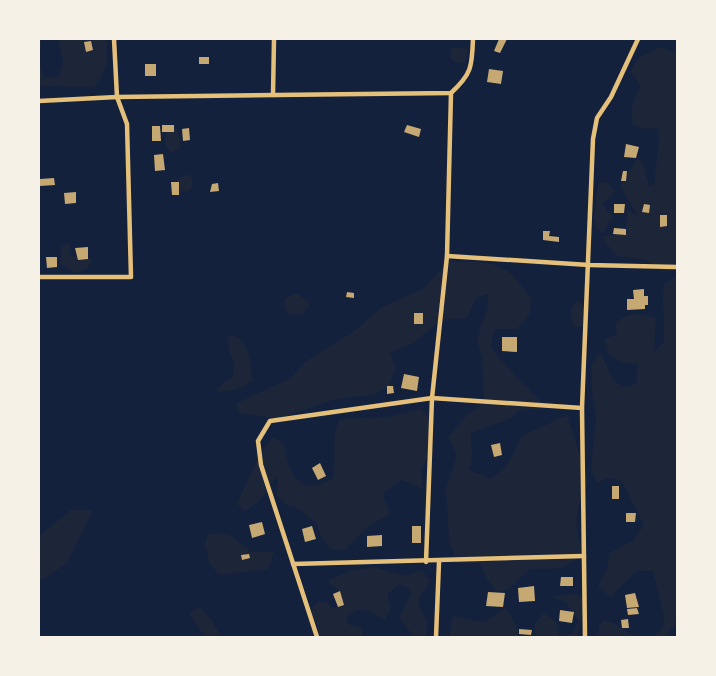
<svg xmlns="http://www.w3.org/2000/svg" width="716" height="676" viewBox="0 0 716 676" font-family="Barlow,sans-serif">
	<rect width="100%" height="100%" fill="#14213d"/>
	<!-- green -->
	<g fill="#1d2539">
		<path d="M39,39H42L39,59L44,78L59,76L63,62L58,39H106C109,61 107,69 94,87L39,86Z"/>
		<polygon points="451,47 468,49 465,62 458,64 450,58"/>
		<polygon points="660,47 677,53 677,266 673,270 662,272 646,260 617,256 603,240 604,236 626,234 627,208 639,218 621,187 625,176 638,158 643,163 649,186 654,185 659,139 657,127 645,129 633,125 631,109 641,85 630,71 640,57"/>
		<polygon points="176,127 181,140 180,148 170,153 165,144 166,131"/>
		<polygon points="187,174 192,178 192,187 188,191 180,191 176,181"/>
		<polygon points="606,182 615,191 602,204 613,217 603,233 596,228 594,218 598,183"/>
		<polygon points="67,242 70,246 70,255 74,257 77,255 86,259 90,257 92,261 87,269 75,273 60,264 62,246"/>
		<path d="M450,260C460,264 467,261 477,262C509,264 513,276 531,298L530,314L517,329H494C493,335 491,343 492,348C494,356 539,398 548,408L518,411L510,419L471,433L472,458L469,470L491,479C506,467 515,456 520,437L567,415L588,482C576,509 573,522 582,550C570,573 552,568 530,569L509,589L497,592L485,576L480,563H456L449,536L446,489L457,455L448,437L467,415L484,403L482,358L477,340L487,308L488,294L476,298L467,318L441,320L412,344L390,352L395,368L389,386L374,395L336,399L277,419L239,413L237,403L291,378L305,362L356,330L380,308L423,289Z"/>
		<path d="M677,276V599L675,624L666,637H653L663,628L664,618L653,571H637L610,597L598,586L608,567L609,553L633,541L644,525L622,481L608,478L597,483L591,469L596,415L592,391V363L600,352L613,380L623,387L636,384L638,364L622,363L608,354L605,339L617,334L615,323C627,312 642,313 656,318L654,352L664,342L663,285Z"/>
		<polygon points="298,293 310,304 303,314 290,316 284,306 285,298"/>
		<path d="M577,300L584,307L583,327H574C569,315 569,309 577,300Z"/>
		<path d="M232,335C249,339 251,364 252,380C243,389 228,393 215,391L225,381L232,379C239,356 226,357 228,338Z"/>
		<path d="M420,409L430,418L433,424L428,457L421,469L423,492L421,488L401,480L383,493L390,515C371,523 358,534 345,551L330,549L321,537L317,524L299,509L286,505L277,495L278,476C264,491 264,501 245,511L237,504L259,455L273,438C291,445 283,453 289,466C298,488 315,490 333,478C337,459 330,435 340,419L388,417Z"/>
		<polygon points="71,510 93,510 67,563 39,582 39,536"/>
		<polygon points="220,533 232,536 251,552 274,552 268,569 219,575 209,562 207,550 204,547 208,534"/>
		<path d="M374,567L405,576L422,570L430,581L419,599L420,608L427,620V637H414L399,618L412,593L405,586L398,585L387,595L391,609L384,620C371,611 360,604 346,617L348,624L361,628L364,637H315L318,627L311,615L314,605L319,601L327,602L333,609L339,606V590L330,584L328,580L354,570Z"/>
		<polygon points="575,594 586,599 577,637 536,637 534,625 544,612 556,622 560,637 571,634 579,621 565,602 551,596"/>
		<polygon points="201,608 212,621 221,637 205,637 190,615 194,609"/>
		<polygon points="506,608 516,625 519,637 449,637 453,616 484,622"/>
		<polygon points="604,621 614,623 635,637 599,637 599,625"/>
	</g>
	<!-- building -->
	<g fill="#c6a872">
		<polygon points="499,39 507,39 500,53 494,51"/>
		<polygon points="91,41 93,50 86,52 84,42"/>
		<rect x="199" y="57" width="10" height="7"/>
		<rect x="145" y="64" width="11" height="12"/>
		<polygon points="489,69 503,71 501,84 487,82"/>
		<rect x="162" y="125" width="12" height="7"/>
		<polygon points="407,125 421,129 419,137 404,132"/>
		<polygon points="152,126 160,126 161,141 152,141"/>
		<polygon points="189,128 190,140 183,141 182,129"/>
		<polygon points="626,144 639,147 636,158 624,157"/>
		<polygon points="163,154 165,170 155,171 154,155"/>
		<polygon points="623,171 627,171 626,181 621,181"/>
		<polygon points="54,178 55,185 40,186 40,179"/>
		<polygon points="171,182 179,182 179,195 172,195"/>
		<polygon points="218,183 219,191 210,192 212,184"/>
		<polygon points="76,192 76,203 65,204 64,193"/>
		<polygon points="614,204 625,204 624,213 614,213"/>
		<polygon points="644,204 650,205 649,213 642,212"/>
		<polygon points="660,215 667,215 667,226 660,227"/>
		<polygon points="614,228 626,229 626,235 613,234"/>
		<polygon points="543,231 550,231 549,236 559,237 559,242 543,240"/>
		<polygon points="88,247 88,259 78,260 75,248"/>
		<polygon points="46,257 57,257 57,267 47,268"/>
		<polygon points="644,289 644,296 648,296 648,305 645,305 645,309 627,310 627,299 634,299 633,290"/>
		<polygon points="347,292 354,293 354,298 346,297"/>
		<rect x="414" y="313" width="9" height="11"/>
		<polygon points="502,337 517,337 517,352 502,351"/>
		<polygon points="404,374 419,377 417,391 401,388"/>
		<polygon points="387,386 393,386 394,393 387,394"/>
		<polygon points="500,443 502,455 494,457 491,445"/>
		<polygon points="320,463 326,476 318,480 312,468"/>
		<rect x="612" y="486" width="7" height="13"/>
		<polygon points="626,513 636,513 635,522 626,522"/>
		<polygon points="262,522 265,534 252,538 249,525"/>
		<polygon points="312,526 316,539 305,542 302,529"/>
		<rect x="412" y="526" width="9" height="17"/>
		<polygon points="382,535 382,546 367,547 367,536"/>
		<polygon points="249,554 250,558 242,560 241,555"/>
		<polygon points="561,577 573,577 573,586 560,586"/>
		<polygon points="534,586 535,601 519,602 518,588"/>
		<polygon points="340,591 344,605 338,607 333,594"/>
		<polygon points="488,592 505,593 503,607 486,606"/>
		<polygon points="635,593 639,607 627,608 625,595"/>
		<polygon points="637,608 639,614 628,615 627,609"/>
		<polygon points="560,610 574,612 572,623 559,621"/>
		<polygon points="628,619 629,628 622,628 621,620"/>
		<polygon points="519,629 532,630 531,635 519,634"/>
	</g>
	<g fill="none" stroke-linecap="round" stroke-linejoin="round">
		<!-- minor -->
		<g stroke="#e5c07b" stroke-width="4.5">
			<polyline points="273,95 274,39"/>
			<path d="M39,101L117,97L451,93C472,74 472,66 473,39"/>
			<polyline points="447,256 589,265 677,267"/>
			<polyline points="39,277 131,277 127,124 117,97 114,39"/>
			<polyline points="426,562 432,398 447,256 451,93"/>
			<polyline points="293,564 584,556"/>
			<polyline points="317,637 261,465 258,441 270,421 432,398 582,408"/>
			<polyline points="436,637 439,562"/>
			<polyline points="585,637 582,408 593,139 597,118 611,97 638,39"/>
		</g>
	</g>
	<!-- border -->
	<rect width="716" height="676" fill="none" stroke="#f6f1e7" stroke-width="80"/>
</svg>
